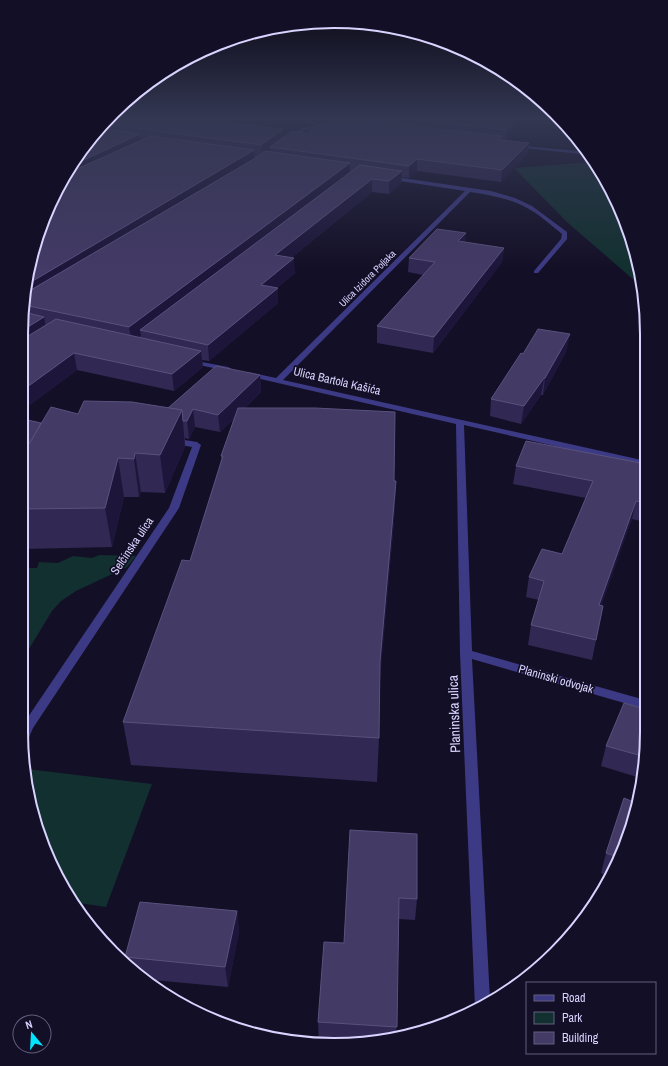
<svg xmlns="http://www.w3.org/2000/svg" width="668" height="1066" viewBox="0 0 668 1066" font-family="'Archivo Narrow',sans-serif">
	<rect width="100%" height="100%" fill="#130f26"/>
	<!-- green -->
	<g fill="#12302f">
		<polygon points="594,162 615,195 636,253 642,287 567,222 514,168"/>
		<polygon points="99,555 136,556 127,567 76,591 61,601 52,611 21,662 22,568 37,568 39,562 58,563 73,556 92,558"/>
		<polygon points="27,769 152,784 106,907 72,902 38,832"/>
	</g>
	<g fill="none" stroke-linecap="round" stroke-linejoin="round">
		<!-- street -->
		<g fill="#3d3a85" fill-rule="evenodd">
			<polygon points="293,119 308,120 323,125 329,124 331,125 305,130 290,141 288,139 302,128 318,125"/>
			<polygon points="513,145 588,152 590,155 515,147"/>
			<path d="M389,176L491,191L515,198L532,206L567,232V239L538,273H534V271L561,239L562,234C551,225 539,214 527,208C509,198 490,195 470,192L283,380L646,461V467L464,425L472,651L645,700V709L472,659L490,1000L475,1007L460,653L456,424L248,376L244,374L248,372L276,378L465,191L387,179L386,178Z"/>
			<polygon points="186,359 228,367 232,369 228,371 189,363 185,361"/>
			<polygon points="172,438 197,442 201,445 179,508 33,728 27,742 23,744 21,727 24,723 169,508 192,447 169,443 168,441 169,439"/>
		</g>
	</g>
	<!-- wall -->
	<g fill="#312854">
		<polygon points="108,119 283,138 307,133 329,119 509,119 515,120 514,131 506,140 529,143 527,154 501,182 417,171 409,178 402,177 401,184 389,194 372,192 291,258 295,273 277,288 278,303 209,361 202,360 203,367 174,391 77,370 23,410 24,293 86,143"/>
		<polygon points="465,242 504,248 502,262 433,353 377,343 377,326 423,275 408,272 409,258"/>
		<polygon points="567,350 543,395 541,395 521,424 490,416 491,399 523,354"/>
		<polygon points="260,375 261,392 245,408 394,481 396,481 394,521 379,687 379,738 377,782 131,765 123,722 190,561 221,460 221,456 235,418 220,432 195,427 189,439 185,438 185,447 165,493 141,492 139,497 124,497 112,547 22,549 23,419 41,423 78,414 168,408"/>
		<polygon points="646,464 645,522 632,519 601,605 603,606 592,660 528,645 531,625 539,600 526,597 529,577 562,554 586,498 513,484 516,466"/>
		<polygon points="645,657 645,670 642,669"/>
		<polygon points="606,746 642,756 637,777 601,766"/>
		<polygon points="350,830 417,899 415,920 399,919 396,1036 332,1042 319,1042 318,1022 344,943"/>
		<polygon points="623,852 609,877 601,873 606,853"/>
		<polygon points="237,911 239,932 228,987 142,979 125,961 125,957"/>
	</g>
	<!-- shaded-wall -->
	<g fill="#1d163a">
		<polygon points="515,120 514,131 505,142 507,130"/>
		<polygon points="283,129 283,141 270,147 270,151 262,157 261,145"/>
		<polygon points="140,134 141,146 62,184 73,165"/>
		<polygon points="529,143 527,154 501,182 502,170"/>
		<polygon points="254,150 255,162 24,303 24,293 26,285"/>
		<polygon points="417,159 417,171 409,178 409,166"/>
		<polygon points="350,163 350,176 140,330 141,336 132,343 129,327"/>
		<polygon points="402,171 401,184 389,194 389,181"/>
		<polygon points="372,179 372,192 276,270 275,255"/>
		<polygon points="466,233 465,247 458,241"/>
		<polygon points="504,248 502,262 433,353 434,337"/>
		<polygon points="294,258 295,273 262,300 261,285"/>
		<polygon points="278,288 278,303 209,361 208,345"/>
		<polygon points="44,317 47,333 23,348 23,330"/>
		<polygon points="570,334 567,350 543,395 545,378"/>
		<polygon points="201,351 203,367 174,391 172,374"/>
		<polygon points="74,353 77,370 23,410 23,390"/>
		<polygon points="260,375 261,392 220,432 218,415"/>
		<polygon points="544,378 541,395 521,424 524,406"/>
		<polygon points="193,409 195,427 189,439 187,421"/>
		<polygon points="182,410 185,447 165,493 160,455"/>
		<polygon points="50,425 23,468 23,447"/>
		<polygon points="135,453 141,492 139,497 134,459"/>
		<polygon points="118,458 124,497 112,547 105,508"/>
		<polygon points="396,481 394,521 378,704 380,661"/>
		<polygon points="636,501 632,519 595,625 599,605"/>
		<polygon points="237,911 239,932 228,987 225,967"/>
	</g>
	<!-- building -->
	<g fill="#433a66" stroke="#5a527e">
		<polygon points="108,119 203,119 283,129 261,145 104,124"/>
		<polygon points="329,119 349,119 502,136 499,140 529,143 502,170 417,159 409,166 270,147 292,131 307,133"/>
		<polygon points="405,119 509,119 515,120 507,130"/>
		<polygon points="100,128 140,134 73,165 86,143"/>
		<polygon points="151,136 254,150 26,285 45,214 68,173"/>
		<polygon points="264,151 350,163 129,327 24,305 24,294 259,156"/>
		<polygon points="360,165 402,171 389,181 372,179 275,255 294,258 261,285 278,288 208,345 140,330"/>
		<polygon points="437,229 466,233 458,241 504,248 434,337 377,326 435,262 409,258"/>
		<polygon points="24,312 44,317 23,330"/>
		<polygon points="56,319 201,351 172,374 74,353 23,390 23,339"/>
		<polygon points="538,329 570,334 545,378 544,378 524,406 491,399 521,353 523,354"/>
		<polygon points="216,366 260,375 218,415 193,409 187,421 183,421 182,410 168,408"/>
		<polygon points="84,401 132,402 182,410 160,455 135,453 134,459 118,458 105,508 22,509 23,454 51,407 78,414"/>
		<polygon points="238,408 315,408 395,412 394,481 396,481 380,661 379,738 123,722 182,560 190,561 223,456 221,456"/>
		<polygon points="23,419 41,423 31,441 23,447"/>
		<polygon points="526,441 646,464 646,503 636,501 599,605 603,606 596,640 531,625 544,581 529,577 542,549 562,554 593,481 516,466"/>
		<polygon points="624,703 645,709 644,748 642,756 606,746"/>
		<polygon points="624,798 636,803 623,852 620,858 606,853"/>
		<polygon points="350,830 417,834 417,899 399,898 397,1027 318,1022 324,942 344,943"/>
		<polygon points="140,902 237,911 225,967 125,957"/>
	</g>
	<!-- sky -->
	<linearGradient id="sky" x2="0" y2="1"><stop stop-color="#0a0815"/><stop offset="0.44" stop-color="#333752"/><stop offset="1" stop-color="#333752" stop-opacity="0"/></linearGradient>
	<rect width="668" height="269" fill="url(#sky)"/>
	<g text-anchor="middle" stroke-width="3.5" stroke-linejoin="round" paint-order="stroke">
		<!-- far-street labels -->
		<g font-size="10" fill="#d9d4ff" stroke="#130f26">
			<text transform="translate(367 278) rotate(-45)" y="4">Ulica Izidora Poljaka</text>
		</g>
		<!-- street labels -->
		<g font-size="12" fill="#d9d4ff" stroke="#130f26">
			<text transform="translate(337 381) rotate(13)" y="4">Ulica Bartola Kašića</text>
			<text transform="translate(132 546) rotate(-56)" y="4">Selčinska ulica</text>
			<text transform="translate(556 679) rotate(16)" y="4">Planinski odvojak</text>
		</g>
		<!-- near-street labels -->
		<g font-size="14" fill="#d9d4ff" stroke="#130f26">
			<text transform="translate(454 714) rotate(-92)" y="5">Planinska ulica</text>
		</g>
	</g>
	<!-- crop -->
	<path d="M0 0H668V1066H0ZM334 28H334A306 306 0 0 1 640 334V732A306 306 0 0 1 334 1038H334A306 306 0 0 1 28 732V334A306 306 0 0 1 334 28Z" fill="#130f26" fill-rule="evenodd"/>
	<path fill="none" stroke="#d9d4ff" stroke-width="2" d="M334 28H334A306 306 0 0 1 640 334V732A306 306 0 0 1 334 1038H334A306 306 0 0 1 28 732V334A306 306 0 0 1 334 28Z"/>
	<!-- legend -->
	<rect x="526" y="982" width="130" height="72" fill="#130f26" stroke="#625e7d"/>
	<rect x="534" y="995" width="20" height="6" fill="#3d3a85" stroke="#625e7d"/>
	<text x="562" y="1002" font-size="12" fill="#d9d4ff">Road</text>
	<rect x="534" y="1012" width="20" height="12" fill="#12302f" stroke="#625e7d"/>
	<text x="562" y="1022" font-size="12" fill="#d9d4ff">Park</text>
	<rect x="534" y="1032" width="20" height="12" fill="#433a66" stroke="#625e7d"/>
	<text x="562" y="1042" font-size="12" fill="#d9d4ff">Building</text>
	<!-- north arrow -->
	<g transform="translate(32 1034) rotate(342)"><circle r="19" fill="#130f26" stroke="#625e7d"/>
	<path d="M0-3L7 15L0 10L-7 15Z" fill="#00e5ff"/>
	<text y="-6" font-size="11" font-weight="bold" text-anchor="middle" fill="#d9d4ff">N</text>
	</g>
</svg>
